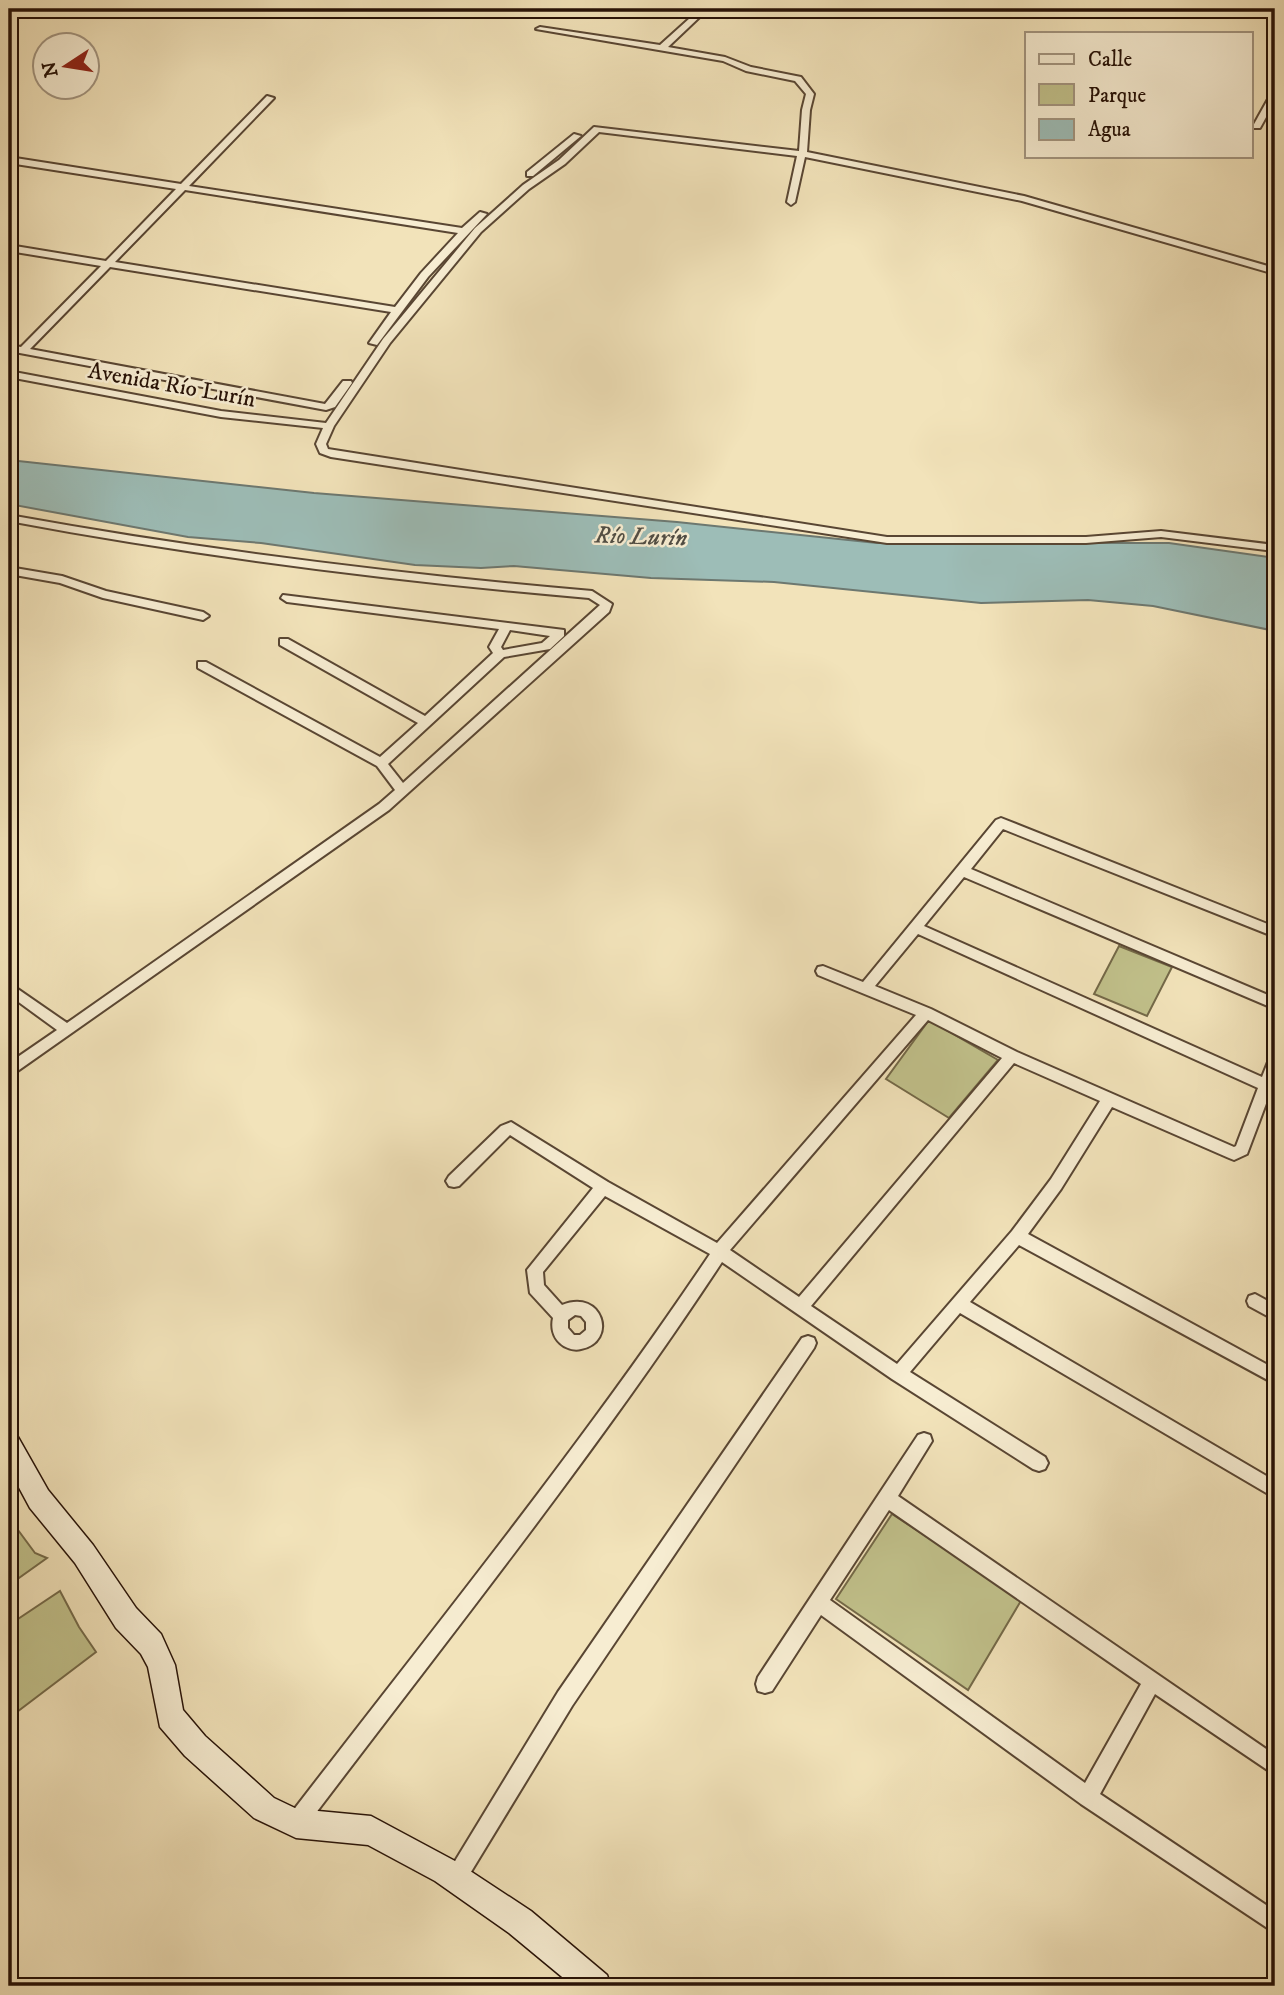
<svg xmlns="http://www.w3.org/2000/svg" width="1284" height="1995" viewBox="0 0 1284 1995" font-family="'IM FELL DW Pica',serif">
	<rect width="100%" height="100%" fill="#f2e3ba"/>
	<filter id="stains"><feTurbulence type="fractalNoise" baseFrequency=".00286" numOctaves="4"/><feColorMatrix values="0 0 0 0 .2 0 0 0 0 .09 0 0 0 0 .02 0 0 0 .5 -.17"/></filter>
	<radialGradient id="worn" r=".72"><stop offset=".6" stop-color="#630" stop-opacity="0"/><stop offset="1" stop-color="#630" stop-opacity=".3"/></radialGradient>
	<!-- green -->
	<g fill="#c1c18b" stroke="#746948" stroke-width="2">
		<polygon points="1119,946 1172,967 1147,1016 1094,994"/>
		<polygon points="929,1020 998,1060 949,1118 886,1079"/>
		<polygon points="892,1514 1022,1599 968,1690 836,1599"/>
		<polygon points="18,1530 35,1553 47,1558 9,1585 9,1536"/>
		<polygon points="60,1591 79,1627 96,1652 9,1718 9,1625"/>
	</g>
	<!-- water -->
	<polygon fill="#9dbdb7" stroke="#6d7870" stroke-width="2" points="9,460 314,493 677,522 877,543 1169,543 1275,558 1275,631 1153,606 1088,600 981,603 774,582 651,578 514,566 481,568 415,565 261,543 188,537 9,504"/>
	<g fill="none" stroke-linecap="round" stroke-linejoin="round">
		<defs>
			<g id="minor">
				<polygon points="700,9 708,9 668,47 725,57 751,67 801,77 814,94 810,110 807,152 1024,196 1275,268 1275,274 1022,201 805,157 795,202 791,205 787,202 797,156 599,132 565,164 529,189 481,232 390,343 334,426 326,444 328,449 887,537 1086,537 1161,531 1275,545 1275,551 1161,537 1086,543 887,543 331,457 320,453 316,444 323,428 221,417 9,377 9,371 221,411 326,423 383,339 475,228 523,185 559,160 594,127 799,151 802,110 806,94 795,81 746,71 723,61 536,29 540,27 660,45"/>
				<polygon points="1272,92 1275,92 1275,101 1260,128 1254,128 1253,126"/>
				<path d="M267,96L274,98L189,186L462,228L480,212L487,214L428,277L377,345L369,343L391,312L110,267L30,349L325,404L343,381H351L352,383L335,407L326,410L9,351V345L21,347L101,266L9,251V245L106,261L176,189L9,163V157L181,184ZM185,190L458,233L421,273L395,307L115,262Z"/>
				<polygon points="574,134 581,136 533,176 527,176 527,172"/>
				<path d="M9,515C202,550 396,574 592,591L612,604L609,612L389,810L9,1077V1063L57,1030L9,995V983L67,1023L379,804L395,790L377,766L198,668V662H206L380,757L418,723L280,645V639H288L425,716L493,653L489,647L499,629L287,602L281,598L283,595L564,630V636L550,649L504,657L388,764L403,783L600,605L589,598C394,581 201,557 9,521ZM510,630L550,636L542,643L503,650L501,647Z"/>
				<polygon points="9,567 62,576 106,591 203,612 209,616 203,620 103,598 60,583 9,574"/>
				<path d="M1001,818L1275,927V937L1003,829L971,869L1275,998V1009L964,877L924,926L1262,1077L1270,1057L1275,1055V1095L1270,1093L1247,1154L1234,1160L1229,1158L1112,1107L1061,1189L1028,1234L1275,1369V1384L1019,1245L970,1302L1275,1481V1498L960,1313L910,1372L1045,1457L1048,1463L1045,1469L1039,1471L1033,1469L892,1379L722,1262C593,1458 445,1642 303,1830L296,1833L289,1830L286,1823L289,1816C431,1631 580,1448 710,1254L605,1196L543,1272L544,1285L562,1305C603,1288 618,1342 581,1349C574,1351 565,1348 560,1343C553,1337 551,1327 553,1318L530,1293L527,1270L593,1188L510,1135L459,1186L454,1187L449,1186L446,1181L449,1176L501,1126L511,1122L608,1182L717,1243L916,1015L818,975L816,971L818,967L823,966L863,982L996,820ZM918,934L1258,1088L1236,1146L1234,1147L1017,1052L931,1009L875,986ZM928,1020L1002,1058L799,1297L730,1250ZM1014,1063L1100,1101L1051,1179L1012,1231L897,1364L811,1306ZM575,1315L581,1316L586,1322V1330L580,1335H574L568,1328V1320Z"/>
				<polygon points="1255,1294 1275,1305 1275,1320 1249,1306 1247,1301 1249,1296"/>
				<polygon points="808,1336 814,1338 816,1343 814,1348 572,1706 463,1885 456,1888 449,1885 446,1878 449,1871 558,1692 802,1338"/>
				<path d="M924,1433L930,1435L932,1441L898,1496L1275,1755V1775L1155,1694L1100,1794L1275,1911V1933L1081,1804L821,1615L772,1691L765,1693L758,1691L756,1684L758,1677L918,1435ZM889,1510L1141,1684L1085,1783L830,1600Z"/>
			</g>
			<polygon id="secondary" points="9,1433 18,1437 48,1490 93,1545 136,1608 161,1634 175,1665 183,1710 205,1736 274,1798 297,1809 371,1816 455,1861 531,1911 607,1975 611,1986 573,1986 509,1933 435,1881 368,1845 296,1838 254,1818 185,1756 160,1727 148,1667 141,1654 116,1628 75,1563 30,1508 9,1469"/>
		</defs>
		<!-- minor casing -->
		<use href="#minor" stroke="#594633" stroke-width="4"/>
		<!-- secondary casing -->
		<use href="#secondary" stroke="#261106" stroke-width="3"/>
		<!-- minor -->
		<use href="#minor" fill="#f7edd2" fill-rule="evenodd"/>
		<!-- secondary -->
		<use href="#secondary" fill="#f7edd2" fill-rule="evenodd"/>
	</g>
	<g text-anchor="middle" stroke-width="5" stroke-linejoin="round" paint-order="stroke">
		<!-- far-street labels -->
		<g font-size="23" fill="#261106" stroke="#f7edd2">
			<text transform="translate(172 384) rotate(10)" y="8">Avenida Río Lurín</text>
		</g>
		<!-- far-water labels -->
		<g font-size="24" font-style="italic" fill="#504d44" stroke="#f7edd2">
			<text transform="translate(641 536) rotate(2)" y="8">Río Lurín</text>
		</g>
	</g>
	<!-- margin -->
	<rect width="1284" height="1995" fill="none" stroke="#f2e3ba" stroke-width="35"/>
	<rect x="10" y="10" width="1263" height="1974" fill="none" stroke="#261106" stroke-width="3.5"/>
	<rect x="18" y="18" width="1249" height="1960" fill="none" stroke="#261106" stroke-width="2"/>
	<!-- legend -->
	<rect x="1025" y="32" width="228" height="126" fill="#f7edd2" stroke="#a39580" stroke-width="2"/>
	<rect x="1039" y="54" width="35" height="10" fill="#f7edd2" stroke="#a39580" stroke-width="2"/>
	<text x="1088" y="66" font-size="21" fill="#261106">Calle</text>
	<rect x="1039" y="84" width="35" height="21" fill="#c1c18b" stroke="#a39580" stroke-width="2"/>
	<text x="1088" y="102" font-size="21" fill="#261106">Parque</text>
	<rect x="1039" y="119" width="35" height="21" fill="#9dbdb7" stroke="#a39580" stroke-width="2"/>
	<text x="1088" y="136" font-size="21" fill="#261106">Agua</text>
	<!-- north arrow -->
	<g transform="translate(66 66) rotate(258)"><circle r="33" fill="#f7edd2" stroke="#a39580" stroke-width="2"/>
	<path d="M0-5L12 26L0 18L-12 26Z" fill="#8f2418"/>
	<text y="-10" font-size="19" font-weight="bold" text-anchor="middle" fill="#261106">N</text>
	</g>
	<rect width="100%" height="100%" filter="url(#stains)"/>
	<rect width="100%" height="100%" fill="url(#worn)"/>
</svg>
